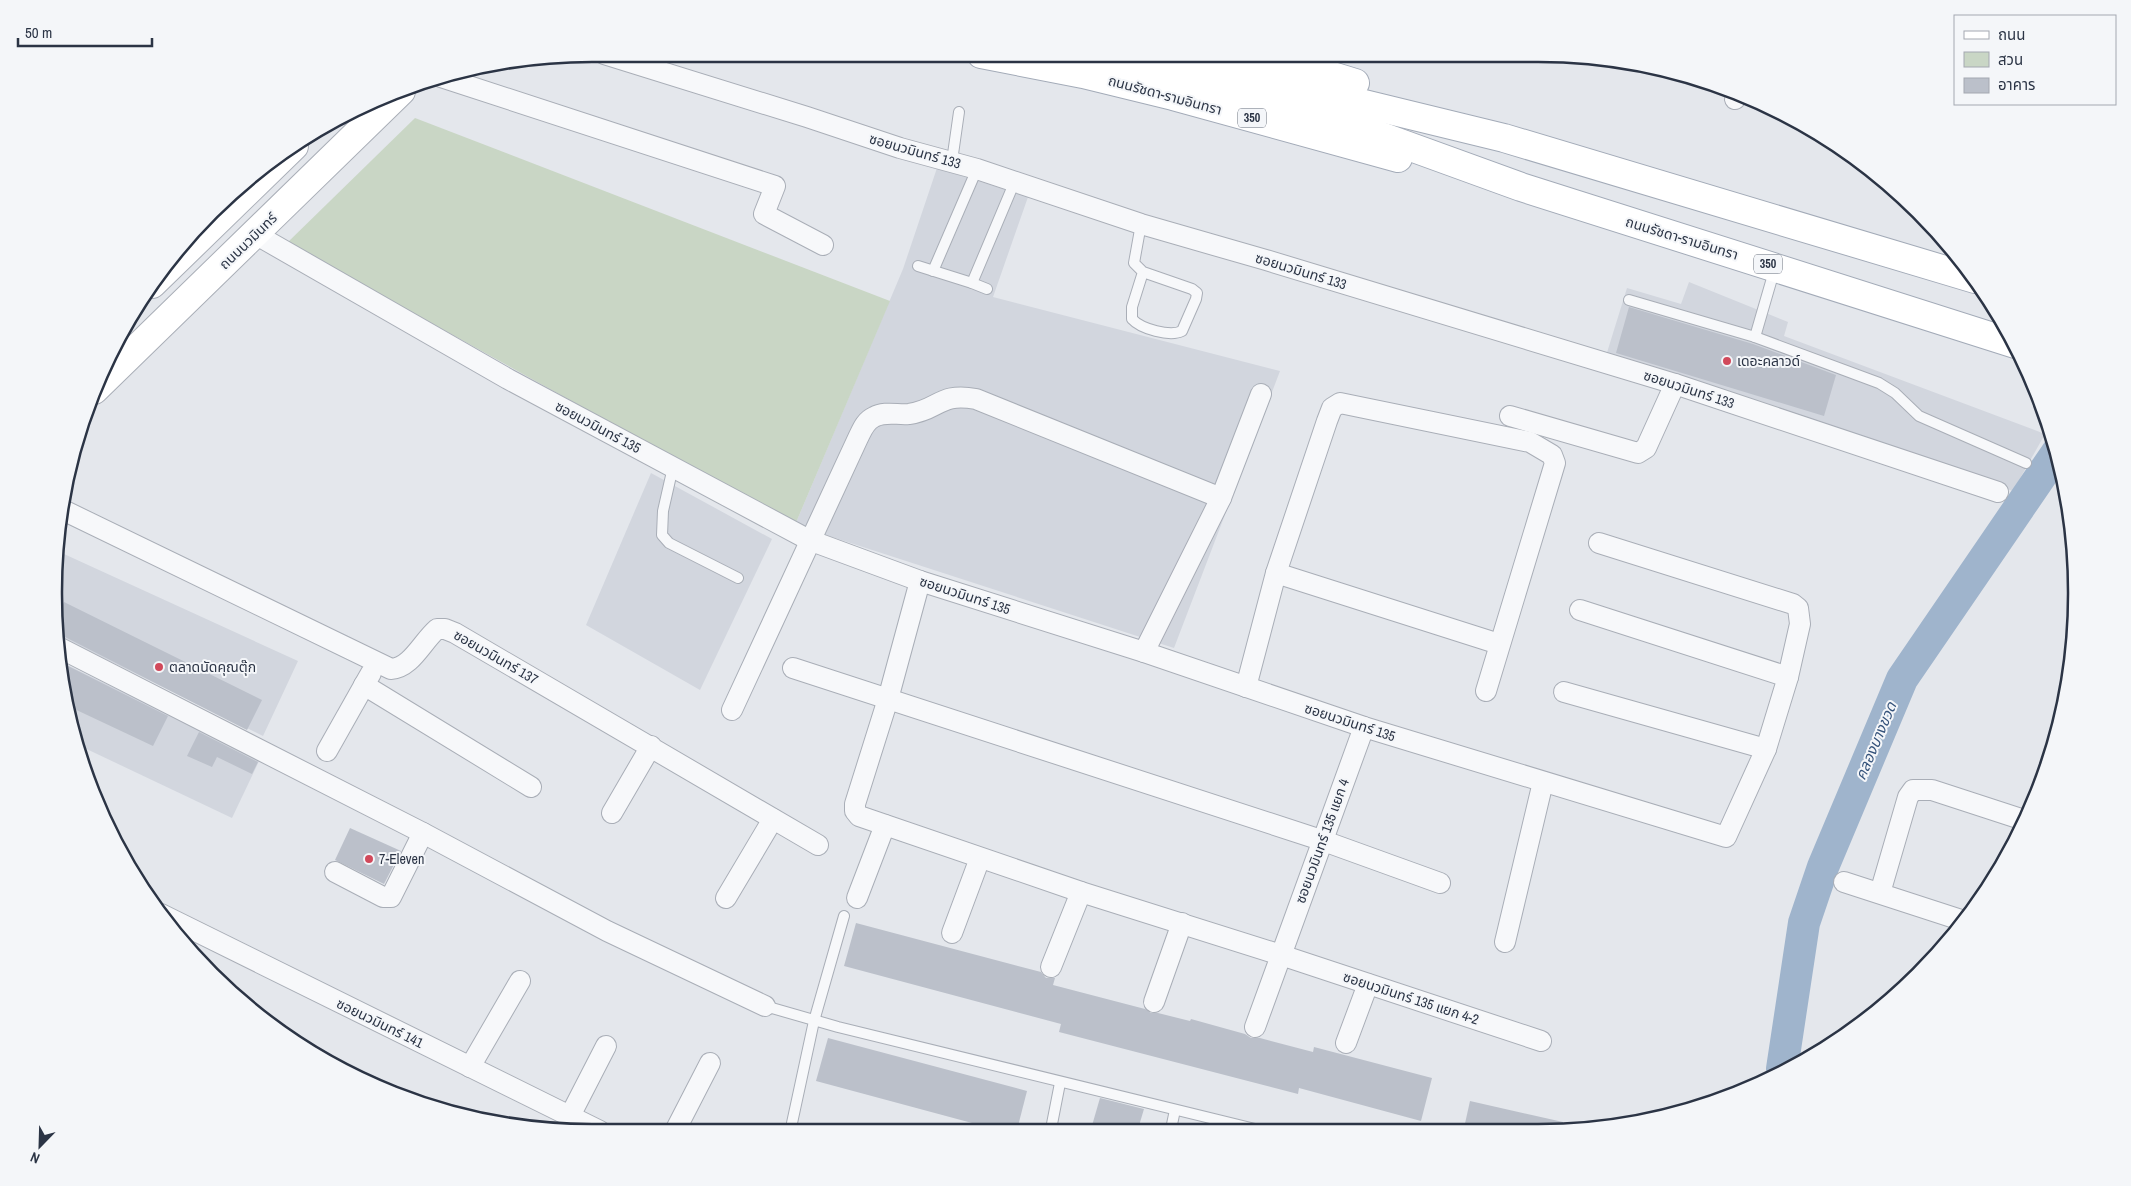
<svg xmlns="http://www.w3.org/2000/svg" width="2131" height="1186" viewBox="0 0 2131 1186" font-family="'Archivo Narrow','Noto Sans Thai',sans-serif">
	<rect width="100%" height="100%" fill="#e4e7ec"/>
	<!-- built -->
	<g fill="#d2d6de">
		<polygon points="937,168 1028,197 993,297 1280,371 1174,648 795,525 903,269"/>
		<polygon points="1689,282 1788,322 1784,336 2045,434 2013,491 1605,359 1627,288 1681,304"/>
		<polygon points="651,473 772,539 700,690 586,625"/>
		<polygon points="64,554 298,661 263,736 56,635 55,570 57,570"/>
		<polygon points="61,662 260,759 232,818 76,744"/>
	</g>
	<!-- green -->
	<polygon fill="#c9d6c5" points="415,118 890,301 795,525 287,243"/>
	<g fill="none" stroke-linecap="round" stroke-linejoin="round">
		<!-- river -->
		<polyline stroke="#9fb4cc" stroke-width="32" points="1782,1069 1804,923 1823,867 1902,679 2058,451"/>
	</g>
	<!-- building -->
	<g fill="#bbc0ca">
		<polygon points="1629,307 1753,344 1836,375 1824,416 1616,353"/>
		<polygon points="64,602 262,700 247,730 63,636 56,636 55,620"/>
		<polygon points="60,662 168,716 153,746 68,706"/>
		<polygon points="199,732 258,762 252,774 217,757 212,767 187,756"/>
		<polygon points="350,828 401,851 384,884 335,860"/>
		<polygon points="856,923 1041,972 1046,978 1055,978 1053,985 1145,1009 1151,1013 1158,1013 1190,1021 1191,1019 1245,1034 1251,1038 1260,1038 1313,1052 1314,1047 1432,1078 1421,1121 1299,1088 1298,1094 1059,1032 1061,1024 844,966"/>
		<polygon points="828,1038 1027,1091 1017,1130 998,1130 816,1081"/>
		<polygon points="1100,1098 1144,1109 1138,1129 1091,1129"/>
		<polygon points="1470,1101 1563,1122 1563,1128 1464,1128"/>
	</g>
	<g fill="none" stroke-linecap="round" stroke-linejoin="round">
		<defs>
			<g id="lane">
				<polyline points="952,161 959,112"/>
				<path d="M1141,224L1134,263L1143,272L1192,289L1197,293L1196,299L1182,331C1170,337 1141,329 1132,319V307L1143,272"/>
				<polyline points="918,266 972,283"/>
				<polyline points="1775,268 1755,337 1879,383 1895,393 1919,416 2026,463"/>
				<polyline points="933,271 977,169"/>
				<polyline points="987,289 972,283 1015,181"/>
				<polyline points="1629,300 1755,337"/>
				<polyline points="673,467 663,511 662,535 669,543 738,578"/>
				<polyline points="765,1006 838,1027 1255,1129"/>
				<polyline points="792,1123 814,1021 844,916"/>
				<polyline points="1051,1129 1060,1083"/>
				<polyline points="1171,1129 1175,1110"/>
			</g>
			<g id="street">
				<polyline points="604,54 807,117 900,148 977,169 1141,224 1266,260 1675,384 1998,492"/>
				<polyline points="441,77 775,186 764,214 823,245"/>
				<polyline points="1735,99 1736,96"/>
				<polyline points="255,234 508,379 809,540 920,581 1144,652 1364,727 1726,837 1766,749 1788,677 1800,624 1798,608 1793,604 1599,543"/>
				<polyline points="1510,416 1638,453 1646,448 1675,384"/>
				<path d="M63,510L391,669C411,668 422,642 437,629H445L455,633L818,845"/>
				<polyline points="1276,573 1499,644"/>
				<polyline points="920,581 888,699 855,804 855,811 859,816 1081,892 1281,955 1541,1041"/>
				<polyline points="1580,610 1788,677"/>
				<polyline points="58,647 423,833 607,931 765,1006"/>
				<polyline points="1144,652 1221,498 1261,394"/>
				<polyline points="793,668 1321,840 1440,883"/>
				<polyline points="364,685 531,787"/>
				<polyline points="1246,687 1276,573 1327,421 1332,408 1340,403 1530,442 1552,455 1555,463 1552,473 1486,691"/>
				<polyline points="1564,692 1766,749"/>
				<path d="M732,710L858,438C862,430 865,421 874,417C885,411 897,415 909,414C939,410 939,392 976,399L1221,498"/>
				<polyline points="327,751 371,673"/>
				<polyline points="612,813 651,746"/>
				<polyline points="335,872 383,897 391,897 423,833"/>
				<polyline points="1844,882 1961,920"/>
				<polyline points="1880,893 1908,797 1913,790 1932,790 2024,820"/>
				<polyline points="726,898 773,819"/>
				<polyline points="857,898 885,825"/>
				<polyline points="161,914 600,1131"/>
				<polyline points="952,933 980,858"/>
				<polyline points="1505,942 1543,782"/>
				<polyline points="1051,967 1081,892"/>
				<polyline points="1154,1002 1182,923"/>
				<polyline points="1255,1027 1364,727"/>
				<polyline points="1346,1043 1368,984"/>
				<polyline points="470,1067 520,981"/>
				<polyline points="570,1116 606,1046"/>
				<polyline points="675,1131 710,1063"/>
			</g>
			<g id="secondary">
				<polyline points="152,284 294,146"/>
				<polyline points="94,390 401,91"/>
			</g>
			<g id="primary">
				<polyline points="981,54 1083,74 1173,96 1398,158"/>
				<polyline points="1093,54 1163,71 1353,126 1521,187 2015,344"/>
				<polyline points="1185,54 1344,99 1504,138 1975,279"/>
				<polyline points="1264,55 1355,83"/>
			</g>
		</defs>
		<!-- lane casing -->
		<use href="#lane" stroke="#a9aeb7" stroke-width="12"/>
		<!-- street casing -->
		<use href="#street" stroke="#a9aeb7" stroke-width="22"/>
		<!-- secondary casing -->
		<use href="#secondary" stroke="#a9aeb7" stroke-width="30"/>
		<!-- primary casing -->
		<use href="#primary" stroke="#a3abb8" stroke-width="30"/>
		<!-- lane -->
		<use href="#lane" stroke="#f7f8fa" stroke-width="10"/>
		<!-- street -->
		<use href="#street" stroke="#f7f8fa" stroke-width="20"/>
		<!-- secondary -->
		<use href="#secondary" stroke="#fff" stroke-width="28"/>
		<!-- primary -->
		<use href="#primary" stroke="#fff" stroke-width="28"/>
	</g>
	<!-- markers -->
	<g fill="#d1495b" stroke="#f4f6f9" stroke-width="2">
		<circle cx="1727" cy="361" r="5"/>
		<circle cx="159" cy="667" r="5"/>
		<circle cx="369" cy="859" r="5"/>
	</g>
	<g text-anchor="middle" stroke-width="4" stroke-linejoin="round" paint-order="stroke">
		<!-- shield labels -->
		<g fill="#f4f6f9" stroke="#676e7b" stroke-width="1">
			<rect x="1238" y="108.5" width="28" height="19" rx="4"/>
			<rect x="1754" y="254.5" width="28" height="19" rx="4"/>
		</g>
		<g font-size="12" font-weight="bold" fill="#2b3445">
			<text x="1252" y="122">350</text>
			<text x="1768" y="268">350</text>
		</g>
		<!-- street labels -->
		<g font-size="14" fill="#2b3445" stroke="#f4f6f9">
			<text transform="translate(1165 95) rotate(15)" y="5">ถนนรัชดา-รามอินทรา</text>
			<text transform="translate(915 151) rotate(16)" y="5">ซอยนวมินทร์ 133</text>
			<text transform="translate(1682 238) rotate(17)" y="5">ถนนรัชดา-รามอินทรา</text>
			<text transform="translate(248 241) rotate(-44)" y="5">ถนนนวมินทร์</text>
			<text transform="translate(1301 271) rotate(17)" y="5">ซอยนวมินทร์ 133</text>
			<text transform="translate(1689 389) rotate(18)" y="5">ซอยนวมินทร์ 133</text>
			<text transform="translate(598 427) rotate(28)" y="5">ซอยนวมินทร์ 135</text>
			<text transform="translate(965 595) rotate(18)" y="5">ซอยนวมินทร์ 135</text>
			<text transform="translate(496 657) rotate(30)" y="5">ซอยนวมินทร์ 137</text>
			<text transform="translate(1350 722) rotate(18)" y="5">ซอยนวมินทร์ 135</text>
			<text transform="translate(1322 841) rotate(-70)" y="5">ซอยนวมินทร์ 135 แยก 4</text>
			<text transform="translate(1411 998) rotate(18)" y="5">ซอยนวมินทร์ 135 แยก 4-2</text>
			<text transform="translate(380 1023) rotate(26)" y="5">ซอยนวมินทร์ 141</text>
		</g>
		<!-- poi labels -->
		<g font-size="14" fill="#2b3445" stroke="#f4f6f9" text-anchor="start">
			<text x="1737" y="366">เดอะคลาวด์</text>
			<text x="169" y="672">ตลาดนัดคุณตุ๊ก</text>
			<text x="379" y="864">7-Eleven</text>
		</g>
		<!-- water labels -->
		<g font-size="15" font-style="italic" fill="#34527a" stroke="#f4f6f9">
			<text transform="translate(1876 741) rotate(-67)" y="5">คลองบางขวด</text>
		</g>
	</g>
	<!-- crop -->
	<path d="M0 0H2131V1186H0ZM592 62H1538A530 530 0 0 1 2068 592V594A530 530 0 0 1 1538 1124H592A530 530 0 0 1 62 594V592A530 530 0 0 1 592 62Z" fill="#f4f6f9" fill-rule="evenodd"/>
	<path fill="none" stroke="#2b3445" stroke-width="2.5" d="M592 62H1538A530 530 0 0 1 2068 592V594A530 530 0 0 1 1538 1124H592A530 530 0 0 1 62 594V592A530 530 0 0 1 592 62Z"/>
	<!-- legend -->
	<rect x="1954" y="15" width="162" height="90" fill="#f4f6f9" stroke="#a4a8b1"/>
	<rect x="1964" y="31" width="25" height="8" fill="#ffffff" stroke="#a4a8b1"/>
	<text x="1998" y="40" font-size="15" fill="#2b3445">ถนน</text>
	<rect x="1964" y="52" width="25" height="15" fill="#c9d6c5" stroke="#a4a8b1"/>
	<text x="1998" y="65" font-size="15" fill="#2b3445">สวน</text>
	<rect x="1964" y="78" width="25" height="15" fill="#bbc0ca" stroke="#a4a8b1"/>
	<text x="1998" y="90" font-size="15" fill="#2b3445">อาคาร</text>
	<!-- north arrow -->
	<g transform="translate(40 1146) rotate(203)" stroke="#f4f6f9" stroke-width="4" paint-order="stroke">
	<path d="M0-4L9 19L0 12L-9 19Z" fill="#2b3445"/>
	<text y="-8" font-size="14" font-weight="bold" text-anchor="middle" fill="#2b3445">N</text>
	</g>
	<!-- scale -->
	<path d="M18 38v8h134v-8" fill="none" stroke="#2b3445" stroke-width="2.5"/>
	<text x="25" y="38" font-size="15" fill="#2b3445" stroke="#f4f6f9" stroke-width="4" paint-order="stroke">50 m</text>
</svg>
